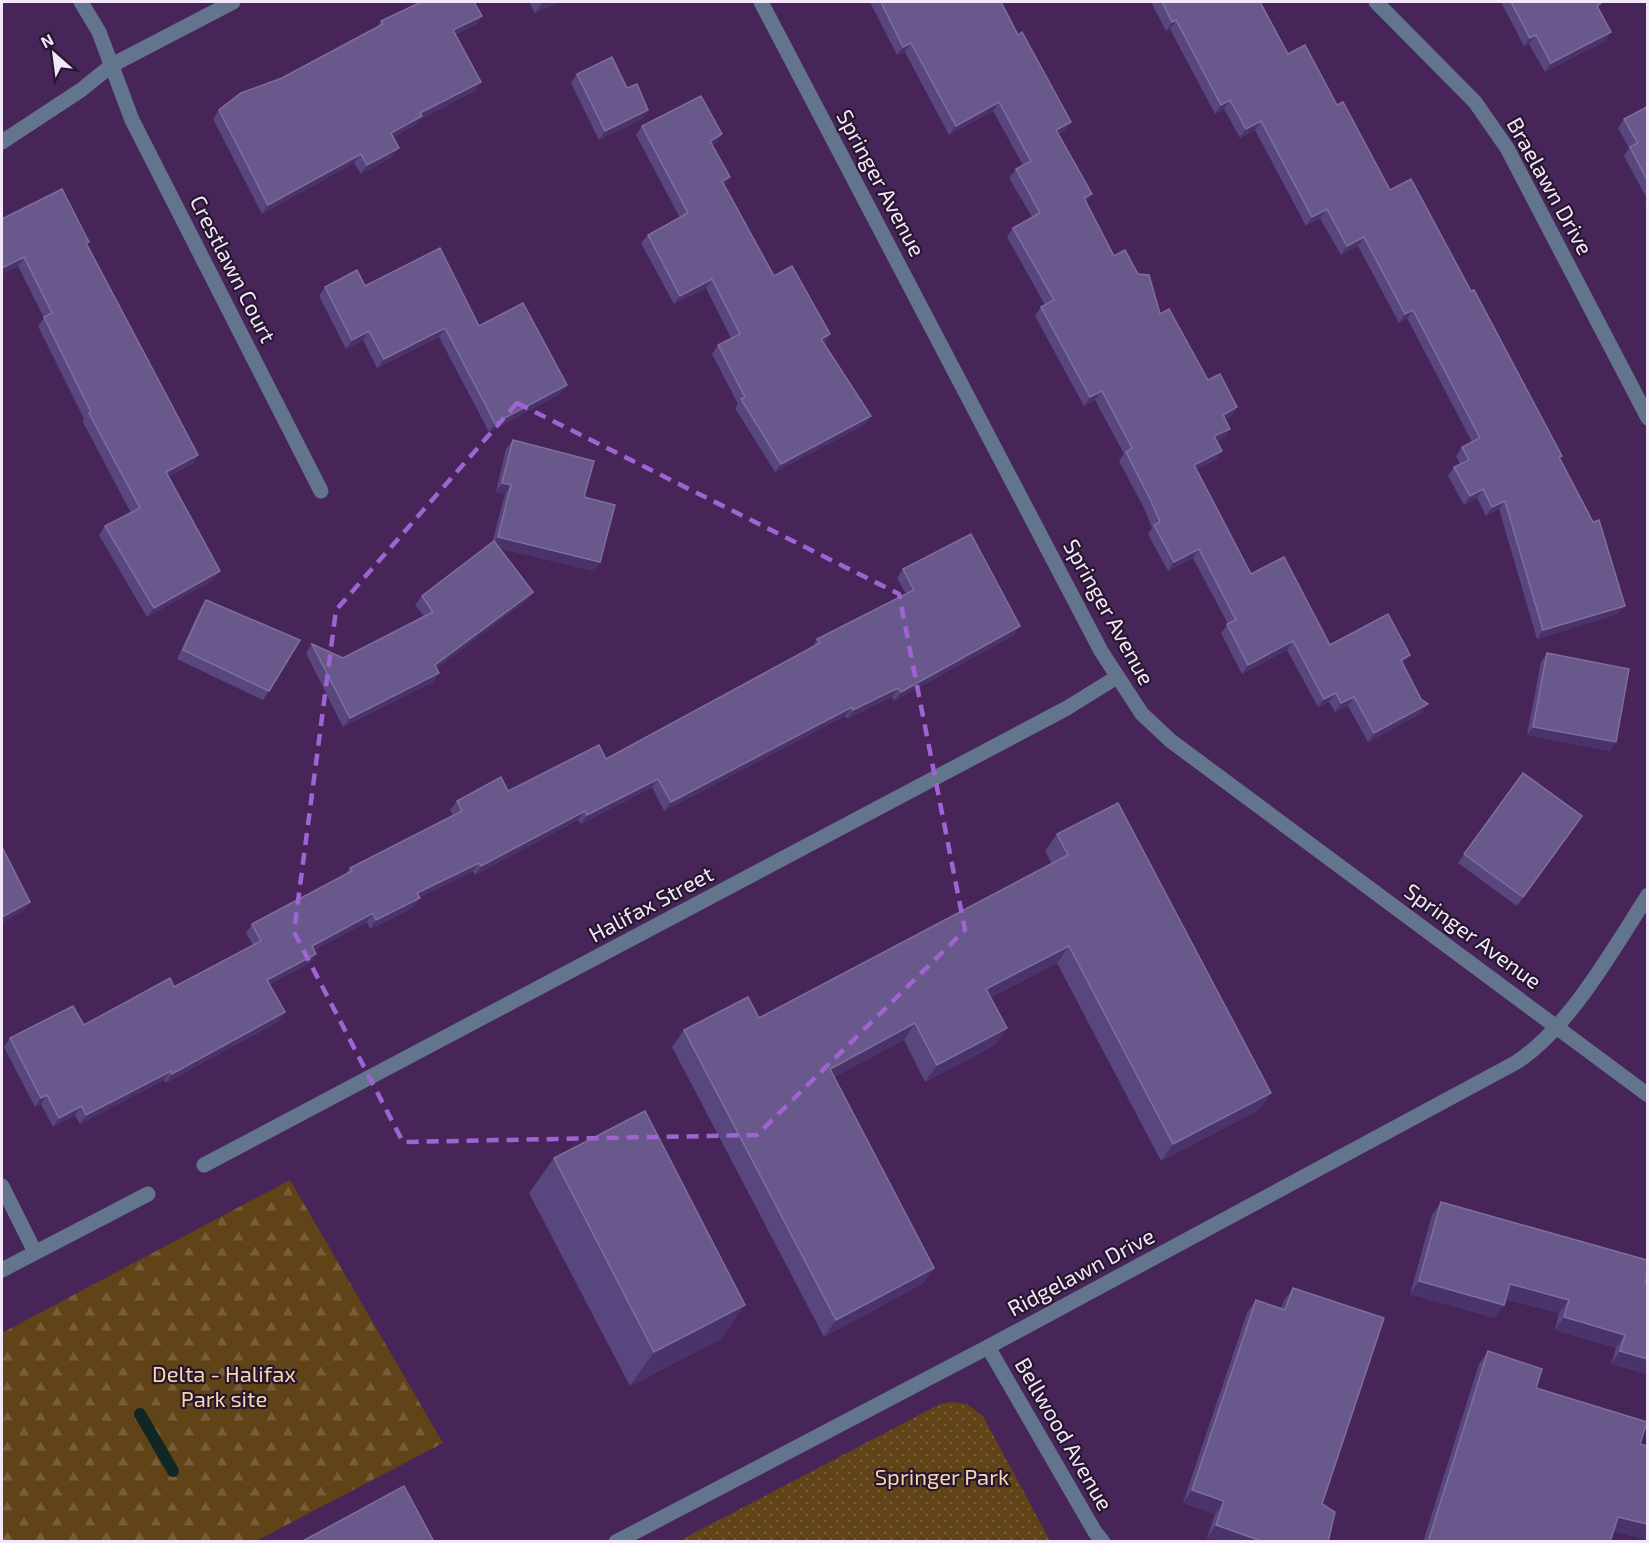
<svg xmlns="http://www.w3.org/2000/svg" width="1649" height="1543" viewBox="0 0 1649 1543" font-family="'Exo 2',sans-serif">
	<defs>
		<pattern id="forest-firs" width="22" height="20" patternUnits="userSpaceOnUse" patternTransform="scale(1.5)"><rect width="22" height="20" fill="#604316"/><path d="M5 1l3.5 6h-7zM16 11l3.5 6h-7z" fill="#775e39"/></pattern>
		<pattern id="park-dots" width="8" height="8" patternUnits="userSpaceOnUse" patternTransform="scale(1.5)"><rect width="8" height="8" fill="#604316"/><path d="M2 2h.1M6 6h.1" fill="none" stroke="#775e39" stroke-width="1.8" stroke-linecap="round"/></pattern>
	</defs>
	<rect width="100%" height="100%" fill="#482559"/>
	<!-- forest -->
	<polygon fill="url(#forest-firs)" points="290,1180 443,1443 256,1541 2,1541 2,1333"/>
	<!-- park -->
	<polygon fill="url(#park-dots)" points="952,1402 967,1404 983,1416 1050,1541 679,1541 940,1404"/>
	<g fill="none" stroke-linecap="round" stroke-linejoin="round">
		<!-- stream -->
		<polyline stroke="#132626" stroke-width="12" points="140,1414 173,1471"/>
		<!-- minor -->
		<g stroke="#62758d" stroke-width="15">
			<polyline points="81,2 99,32 132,120 321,491"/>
			<polyline points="1376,2 1475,102 1507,148 1648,418"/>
			<polyline points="2,142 81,90 112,65 233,2"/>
			<polyline points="204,1165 1067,708 1117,677"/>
			<polyline points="2,1186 35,1252"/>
			<polyline points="2,1270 148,1194"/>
			<polyline points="988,1347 1095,1532 1103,1542"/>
			<path d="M616,1542L988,1347L1515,1063C1568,1030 1614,948 1648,895"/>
		</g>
		<!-- tertiary -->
		<polyline stroke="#62758d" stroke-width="15" points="761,2 1101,651 1142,714 1171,741 1648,1095"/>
	</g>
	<!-- wall -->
	<g fill="#57477e">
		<polygon points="529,2 559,2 535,13"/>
		<polygon points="870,2 1000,2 1065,131 1058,134 1092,194 1086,203 1114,256 1160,314 1208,380 1237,407 1231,416 1225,419 1224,438 1217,441 1222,451 1215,460 1197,469 1251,574 1330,645 1403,665 1422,713 1368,742 1348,706 1335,712 1329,702 1318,707 1287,650 1242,674 1221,633 1228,624 1193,558 1168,571 1148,534 1152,528 1144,508 1119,461 1124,454 1095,400 1084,406 1035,316 1041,307 1045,305 1007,237 1013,228 1032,217 1009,178 1016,169 1023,165 993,111 949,135 905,52 897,55"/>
		<polygon points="1151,2 1260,2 1288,54 1337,105 1390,190 1471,291 1562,456 1560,459 1618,614 1537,639 1499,509 1486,516 1477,498 1464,505 1448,476 1454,467 1460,464 1456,456 1462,447 1472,442 1407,318 1399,323 1358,246 1341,255 1320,218 1306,226 1255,130 1240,138 1224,109 1215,114 1170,29 1166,31"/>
		<polygon points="1501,2 1601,2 1598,8 1611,32 1605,41 1545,72 1529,44 1524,46"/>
		<polygon points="482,16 476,24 455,35 475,91 420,119 415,125 393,137 392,157 361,174 354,163 262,214 213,119 219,110 282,78 377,28 381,21"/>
		<polygon points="577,74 627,88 648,110 642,119 599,140 571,83"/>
		<polygon points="1647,107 1647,208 1645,202 1647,199 1624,156 1629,148 1618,128 1624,119"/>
		<polygon points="642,126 716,143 712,145 730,177 724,185 774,276 830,334 824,344 871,416 864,425 775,472 735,408 738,404 712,354 718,345 731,338 706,288 674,304 641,243 648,235 680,218 636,135"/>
		<polygon points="2,219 87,244 198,455 192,464 168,477 213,580 147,617 99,535 105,526 131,513 83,422 84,419 38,326 44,318 18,266 2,274"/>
		<polygon points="365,286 479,326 567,385 560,394 489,432 439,337 377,368 363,340 346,349 319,296 325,287"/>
		<polygon points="513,440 584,497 600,562 594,571 499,548 533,592 526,601 437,668 433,682 343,727 306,653 312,644 343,658 424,616 415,605 422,596 492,543 505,494 496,492 506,449"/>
		<polygon points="903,569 1014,635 894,701 892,697 847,719 845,716 664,811 652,787 581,824 578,820 475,875 473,871 420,897 414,907 370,929 367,922 314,950 316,954 310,963 270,984 279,1021 166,1083 164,1080 80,1124 75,1115 53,1127 41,1104 35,1107 4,1047 10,1038 84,1025 174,987 253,945 246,933 252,924 345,875 350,868 453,815 450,810 457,801 508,791 606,759 812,648 817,639 906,594 897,578"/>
		<polygon points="206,600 269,691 263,700 177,659 200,609"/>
		<polygon points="1547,653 1610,751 1527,735 1541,662"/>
		<polygon points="1523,773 1582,816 1517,906 1458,863"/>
		<polygon points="1057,834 1271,1093 1259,1110 1161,1161 1057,963 990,998 1007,1028 995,1045 925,1082 904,1040 834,1077 934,1268 922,1284 824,1337 672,1047 684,1030 759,1018 1052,864 1045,851"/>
		<polygon points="554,1158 721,1339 630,1386 529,1193"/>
		<polygon points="1441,1202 1645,1284 1647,1374 1611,1364 1616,1348 1555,1330 1559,1313 1506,1299 1495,1318 1410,1294 1432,1215"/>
		<polygon points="1293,1288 1328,1542 1216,1542 1207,1538 1215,1514 1183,1503 1247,1313 1256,1300 1281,1308 1284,1301"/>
		<polygon points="1488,1351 1536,1388 1640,1444 1647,1446 1647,1540 1613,1531 1610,1542 1423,1542 1479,1364"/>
	</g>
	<!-- shaded-wall -->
	<g fill="#4a326a">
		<polygon points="547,2 559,2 535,13 541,4"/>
		<polygon points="482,16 476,24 446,39 453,30"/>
		<polygon points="1176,20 1170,29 1166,31 1172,22"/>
		<polygon points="1611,32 1605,41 1545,72 1551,63"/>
		<polygon points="1536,35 1529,44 1524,46 1530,38"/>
		<polygon points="911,43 905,52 897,55 903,47"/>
		<polygon points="481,82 475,91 420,119 415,125 385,142 391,133 420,113"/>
		<polygon points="1230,100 1224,109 1215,114 1221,105"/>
		<polygon points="999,102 993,111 949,135 956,126"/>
		<polygon points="648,110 642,119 599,140 605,131"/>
		<polygon points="1261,121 1255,130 1240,138 1246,129"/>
		<polygon points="1071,122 1065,131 1050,139 1056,130"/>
		<polygon points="722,134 716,143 704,150 710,141"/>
		<polygon points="399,148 392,157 361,174 367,165"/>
		<polygon points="361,154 354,163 262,214 268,205"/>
		<polygon points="730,177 723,186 722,181"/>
		<polygon points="1092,194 1086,203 1084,198"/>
		<polygon points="1327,209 1320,218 1306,226 1312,217"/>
		<polygon points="1364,237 1358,246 1341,255 1347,246"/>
		<polygon points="24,257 18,266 2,274 2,268"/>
		<polygon points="712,279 706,288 674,304 680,296"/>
		<polygon points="1413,310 1407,318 1399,323 1405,314"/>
		<polygon points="445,328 439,337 377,368 384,359"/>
		<polygon points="369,331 363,340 346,349 352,340"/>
		<polygon points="830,334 824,343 815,348 821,339"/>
		<polygon points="567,385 560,394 489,432 495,423"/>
		<polygon points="1102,391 1095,400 1084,406 1090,397"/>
		<polygon points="1237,407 1231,416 1217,423 1223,415"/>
		<polygon points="871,416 864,425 775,472 781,464"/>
		<polygon points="1230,429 1224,438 1208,445 1214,436"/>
		<polygon points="1222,451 1215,460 1188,474 1194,465"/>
		<polygon points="198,455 192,464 160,481 166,472"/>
		<polygon points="502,483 511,485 505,494 496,492"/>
		<polygon points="1483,489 1477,498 1464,505 1470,496"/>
		<polygon points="1505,501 1499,509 1486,516 1492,507"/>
		<polygon points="498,537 600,562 594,571 492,546"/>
		<polygon points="1199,549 1193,558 1168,571 1174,562"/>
		<polygon points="220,571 213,580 147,617 154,608"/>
		<polygon points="533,592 526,601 429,674 435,665"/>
		<polygon points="1625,606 1618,614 1537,639 1543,630"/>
		<polygon points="1020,626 1014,635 894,701 901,692"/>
		<polygon points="1293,641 1287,650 1242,674 1248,665"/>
		<polygon points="1410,655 1403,664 1401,660"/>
		<polygon points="439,673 433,682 343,727 350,718"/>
		<polygon points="898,688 892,697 847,719 853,710"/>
		<polygon points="1336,693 1329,702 1318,707 1324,699"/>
		<polygon points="1354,697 1348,706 1335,712 1341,703"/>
		<polygon points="1428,704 1422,713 1368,742 1374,733"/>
		<polygon points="852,707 845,716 664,811 671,802"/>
		<polygon points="1533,727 1616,742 1610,751 1527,735"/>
		<polygon points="658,779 652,787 581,824 587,815"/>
		<polygon points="585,811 578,820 475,875 481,866"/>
		<polygon points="479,863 473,871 411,902 417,893"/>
		<polygon points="420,898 414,907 370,929 376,920"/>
		<polygon points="30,902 24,911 2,923 2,917"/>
		<polygon points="373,913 367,922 305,955 312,946"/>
		<polygon points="1069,946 1057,963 974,1006 986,989"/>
		<polygon points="316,954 310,963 261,989 267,980"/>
		<polygon points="285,1012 279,1021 166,1083 172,1074"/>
		<polygon points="915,1023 904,1040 818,1086 830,1069"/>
		<polygon points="1007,1028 995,1045 925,1082 937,1065"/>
		<polygon points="171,1071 164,1080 80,1124 86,1115"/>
		<polygon points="1271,1093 1259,1110 1161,1161 1173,1144"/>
		<polygon points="47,1095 41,1104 35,1107 41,1098"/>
		<polygon points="82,1106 75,1115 53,1127 59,1118"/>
		<polygon points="934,1268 922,1284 824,1337 836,1320"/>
		<polygon points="1419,1281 1504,1305 1495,1318 1410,1294"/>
		<polygon points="1510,1284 1569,1300 1559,1313 1501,1297"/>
		<polygon points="745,1305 721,1339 630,1386 654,1352"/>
		<polygon points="1564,1317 1625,1335 1616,1348 1555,1330"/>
		<polygon points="1620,1351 1647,1359 1647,1374 1611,1364"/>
		<polygon points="1192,1490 1224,1501 1215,1514 1183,1503"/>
		<polygon points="1618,1517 1647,1524 1647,1540 1609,1530"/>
		<polygon points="1216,1525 1264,1542 1216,1542 1207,1538"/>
	</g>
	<!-- building -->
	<g fill="#68588c" stroke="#7e6f9d" stroke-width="1.5">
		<polygon points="421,2 474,2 482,16 453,30 481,82 420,113 422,116 391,133 399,148 367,165 361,154 268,205 219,110 241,93 282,78 383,24 381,21"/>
		<polygon points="881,2 1001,2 1018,35 1022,32 1071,122 1056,130 1092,194 1084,198 1114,256 1125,250 1138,274 1149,275 1160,314 1169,309 1208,380 1220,374 1237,407 1223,415 1230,429 1214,436 1222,451 1194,465 1251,574 1284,557 1330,645 1388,614 1410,655 1401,660 1421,699 1428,704 1374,733 1354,697 1341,703 1336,693 1324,699 1293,641 1248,665 1227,624 1236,620 1199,549 1174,562 1154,525 1160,522 1150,499 1126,452 1132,448 1102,391 1090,397 1041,307 1054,300 1013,228 1040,213 1016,169 1031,161 999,102 956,126 911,43 903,47"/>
		<polygon points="1162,2 1260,2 1288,54 1305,45 1337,105 1343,102 1390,190 1411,179 1471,291 1474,290 1562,456 1559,457 1593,522 1599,520 1625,606 1543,630 1505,501 1492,507 1483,489 1470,496 1454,467 1469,460 1462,447 1480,438 1413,310 1405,314 1364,237 1347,246 1327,209 1312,217 1261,121 1246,129 1230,100 1221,105 1176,20 1172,22"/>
		<polygon points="1511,2 1601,2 1601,3 1597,6 1611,32 1551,63 1536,35 1530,38"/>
		<polygon points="612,57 627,88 637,84 648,110 605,131 577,74"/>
		<polygon points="701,96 722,134 710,141 730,177 722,181 774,276 792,266 830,334 821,339 871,416 781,464 741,399 745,397 718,345 740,334 712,279 680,296 648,235 688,213 642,126"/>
		<polygon points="1647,107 1647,180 1630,147 1638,143 1624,119"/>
		<polygon points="62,189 89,242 86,243 198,455 166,472 220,571 154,608 105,526 140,508 89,413 91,412 44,317 52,313 24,257 2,268 2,219"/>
		<polygon points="440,248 479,326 523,303 567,385 495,423 445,328 384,359 369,331 352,340 325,287 357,270 365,286"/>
		<polygon points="513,440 594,461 584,497 615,505 600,562 498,537 511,485 502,483"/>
		<polygon points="971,534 1020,626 901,692 898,688 853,710 852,707 671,802 658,779 587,815 585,811 481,866 479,863 417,893 420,898 376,920 373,913 312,946 316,954 267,980 285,1012 172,1074 171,1071 86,1115 82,1106 59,1118 47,1095 41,1098 10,1038 73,1006 84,1025 170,978 174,987 261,941 252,924 352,871 350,868 462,811 457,801 501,777 508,791 599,745 606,759 820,643 817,639 914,590 903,569"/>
		<polygon points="494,541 533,592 435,665 439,673 350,718 312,644 343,658 433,612 422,596"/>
		<polygon points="206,600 300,640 269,691 183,650"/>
		<polygon points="1547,653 1629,669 1616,742 1533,727"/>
		<polygon points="1523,773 1582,816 1523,897 1464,854"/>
		<polygon points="1118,803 1271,1093 1173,1144 1069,946 986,989 1007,1028 937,1065 915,1023 830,1069 934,1268 836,1320 684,1030 748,997 759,1018 1068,855 1057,834"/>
		<polygon points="2,847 30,902 2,917"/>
		<polygon points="645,1111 745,1305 654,1352 554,1158"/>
		<polygon points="1441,1202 1647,1260 1647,1274 1645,1284 1647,1285 1647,1359 1620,1351 1625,1335 1564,1317 1569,1300 1510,1284 1504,1305 1419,1281"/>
		<polygon points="1293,1288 1384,1318 1322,1504 1335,1512 1328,1542 1264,1542 1216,1525 1224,1501 1192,1490 1256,1300 1285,1310"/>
		<polygon points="1488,1351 1542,1369 1536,1388 1647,1422 1640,1444 1647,1446 1647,1524 1618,1517 1610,1542 1428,1542"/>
		<polygon points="404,1486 434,1542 301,1542"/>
	</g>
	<!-- marked area -->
	<path fill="none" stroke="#9f64d1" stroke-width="4.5" stroke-dasharray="12 8" stroke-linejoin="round" d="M517,403L899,594L965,930L757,1135L403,1142L294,932L336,610Z"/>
	<g text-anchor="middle" stroke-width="4.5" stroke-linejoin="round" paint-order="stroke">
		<!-- street labels -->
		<g font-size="22" fill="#f4e7fb" stroke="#26172e">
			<text transform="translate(881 183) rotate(62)" y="8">Springer Avenue</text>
			<text transform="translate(1550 186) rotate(61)" y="8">Braelawn Drive</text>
			<text transform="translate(233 269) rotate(63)" y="8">Crestlawn Court</text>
			<text transform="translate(1109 612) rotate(61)" y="8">Springer Avenue</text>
			<text transform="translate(651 904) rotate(-28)" y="8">Halifax Street</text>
			<text transform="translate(1473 936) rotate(36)" y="8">Springer Avenue</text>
			<text transform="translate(1081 1272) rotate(-28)" y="8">Ridgelawn Drive</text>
			<text transform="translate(1064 1434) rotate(60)" y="8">Bellwood Avenue</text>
		</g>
		<!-- park labels -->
		<g font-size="22" fill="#f5d6ae" stroke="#26172e">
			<text x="224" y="1382">Delta - Halifax<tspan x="224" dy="25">Park site</tspan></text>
			<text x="942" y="1485">Springer Park</text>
		</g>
	</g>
	<!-- border -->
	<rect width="1649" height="1543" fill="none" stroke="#f4e7fb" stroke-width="6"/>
	<!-- north arrow -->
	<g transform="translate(54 54) rotate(332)" stroke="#26172e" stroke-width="4.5" paint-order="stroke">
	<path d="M0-4.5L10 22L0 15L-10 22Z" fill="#f4e7fb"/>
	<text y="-9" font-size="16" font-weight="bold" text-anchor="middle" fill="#f4e7fb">N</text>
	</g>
</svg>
